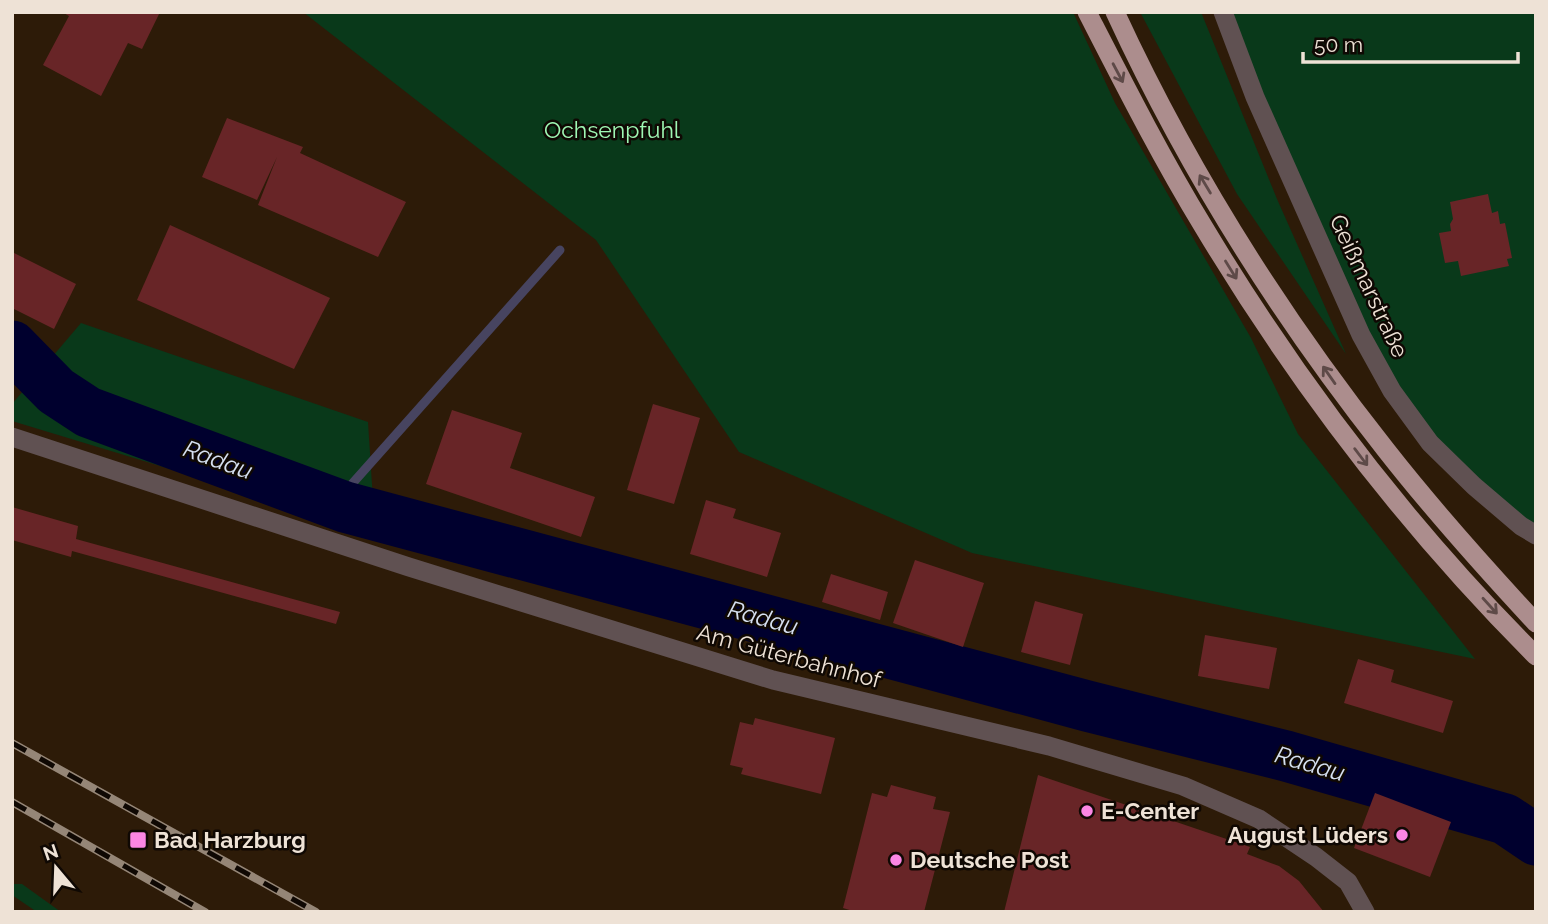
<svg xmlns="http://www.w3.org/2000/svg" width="1548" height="924" viewBox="0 0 1548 924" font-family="Raleway,sans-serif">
	<rect width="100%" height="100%" fill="#2d1b08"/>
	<!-- green -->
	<g fill="#09391a">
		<polygon points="303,12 1073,12 1115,103 1251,338 1298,434 1475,659 972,553 739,452 596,240"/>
		<polygon points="1140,12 1201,12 1277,199 1346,354 1237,194"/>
		<polygon points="1223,12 1536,12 1536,535 1521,526 1392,391"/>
		<polygon points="81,323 368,422 375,531 12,421 12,404"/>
		<polygon points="12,884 22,884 61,912 37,912 12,895"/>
	</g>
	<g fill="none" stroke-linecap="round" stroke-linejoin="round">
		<!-- stream -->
		<polyline stroke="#474460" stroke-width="9" points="335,503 560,250"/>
		<!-- river -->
		<polyline stroke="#00002e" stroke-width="51" points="12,346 56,391 88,412 345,507 1087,706 1286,756 1505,819 1536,840"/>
	</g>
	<!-- building -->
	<g fill="#682527">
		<polygon points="62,12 160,12 142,49 128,43 101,96 43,65 69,16"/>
		<polygon points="227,118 303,147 300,153 406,202 378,257 258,205 277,157 257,200 202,177"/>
		<polygon points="1488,194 1492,213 1498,211 1500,224 1505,223 1512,258 1507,259 1509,266 1461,276 1458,261 1445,263 1439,233 1451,231 1450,224 1453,219 1450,202"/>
		<polygon points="170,225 330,298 294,369 137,300"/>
		<polygon points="12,252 76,284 54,329 12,308"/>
		<polygon points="653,404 700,418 674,504 627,490"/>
		<polygon points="452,410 522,433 510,468 595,497 581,537 426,484"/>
		<polygon points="706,500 736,509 733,518 781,533 767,577 690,554"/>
		<polygon points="12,507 78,526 76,539 340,612 336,624 72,551 71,557 12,540"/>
		<polygon points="915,560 984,583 963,647 893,623"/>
		<polygon points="831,574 888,592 880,620 822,602"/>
		<polygon points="1035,601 1083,614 1070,665 1021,652"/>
		<polygon points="1205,635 1277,648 1269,689 1198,676"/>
		<polygon points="1358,659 1394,670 1391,682 1453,701 1443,733 1344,703"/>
		<polygon points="755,718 835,738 821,794 741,774 743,768 730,765 740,722 753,725"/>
		<polygon points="1038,775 1250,847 1247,854 1279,866 1299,881 1324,912 1004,912"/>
		<polygon points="891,785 936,797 933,809 950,812 924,912 856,912 843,908 872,793 887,797"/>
		<polygon points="1375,793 1451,822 1430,877 1354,848"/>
	</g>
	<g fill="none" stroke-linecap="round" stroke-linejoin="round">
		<!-- minor -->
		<polyline stroke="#605152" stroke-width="19" points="12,437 409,567 773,680 1049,746 1183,786 1259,819 1316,857 1348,882 1365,912"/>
		<!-- tertiary -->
		<polyline stroke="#605152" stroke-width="19" points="1223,12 1255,97 1361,335 1392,391 1430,443 1474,486 1521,526 1536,535"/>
		<!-- trunk -->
		<g stroke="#ac8d8d" stroke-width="19">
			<path d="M1087,12C1124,84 1161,157 1203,226C1296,381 1408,528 1536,656"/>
			<path d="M1115,12C1187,168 1280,316 1386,450C1433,510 1484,567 1536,623"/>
		</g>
		<defs>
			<g id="rail">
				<polyline points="12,743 316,912"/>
				<polyline points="12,802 205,912"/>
			</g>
		</defs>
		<!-- rail casing -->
		<use href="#rail" stroke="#958677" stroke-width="8"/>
		<!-- rail -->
		<use href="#rail" stroke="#0f0803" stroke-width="5" stroke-dasharray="16" stroke-linecap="butt"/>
	</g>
	<!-- one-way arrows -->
	<defs><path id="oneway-shaft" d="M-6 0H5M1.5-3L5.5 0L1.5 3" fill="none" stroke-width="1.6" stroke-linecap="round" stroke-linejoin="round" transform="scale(1.75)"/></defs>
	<g stroke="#5e4a48">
		<use href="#oneway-shaft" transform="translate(1118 73) rotate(62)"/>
		<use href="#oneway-shaft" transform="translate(1205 184) rotate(-121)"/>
		<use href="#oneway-shaft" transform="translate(1231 270) rotate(58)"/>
		<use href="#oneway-shaft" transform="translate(1329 375) rotate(-125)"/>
		<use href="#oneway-shaft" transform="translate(1361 457) rotate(53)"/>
		<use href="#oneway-shaft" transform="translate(1490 606) rotate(48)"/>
	</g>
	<!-- markers -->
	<g fill="#fb86e4" stroke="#0f0803" stroke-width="2.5">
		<circle cx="1087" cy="811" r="7"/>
		<circle cx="1402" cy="835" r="7"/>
		<rect x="129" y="831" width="18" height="18" rx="3.5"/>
		<circle cx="896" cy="860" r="7"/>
	</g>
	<g text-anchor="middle" stroke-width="5" stroke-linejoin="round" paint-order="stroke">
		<!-- park labels -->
		<g font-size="23" fill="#9ff8b4" stroke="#0f0803">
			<text x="612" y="138">Ochsenpfuhl</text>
		</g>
		<!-- street labels -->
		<g font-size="23" fill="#eee2d6" stroke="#0f0803">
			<text transform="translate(1369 286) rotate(65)" y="8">Geißmarstraße</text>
			<text transform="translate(789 656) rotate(15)" y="8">Am Güterbahnhof</text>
		</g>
		<!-- poi labels -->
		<g font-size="23" font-weight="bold" fill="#eee2d6" stroke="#0f0803" text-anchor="start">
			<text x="1101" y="819">E-Center</text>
			<text x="1388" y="843" text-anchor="end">August Lüders</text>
			<text x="154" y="848">Bad Harzburg</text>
			<text x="910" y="868">Deutsche Post</text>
		</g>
		<!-- water labels -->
		<g font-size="24" font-style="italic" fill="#d6e0f1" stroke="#0f0803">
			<text transform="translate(218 460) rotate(20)" y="8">Radau</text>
			<text transform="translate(763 618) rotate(15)" y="8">Radau</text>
			<text transform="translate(1310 764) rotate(16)" y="8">Radau</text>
		</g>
	</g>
	<!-- border -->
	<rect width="1548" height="924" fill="none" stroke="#eee2d6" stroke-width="28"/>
	<!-- north arrow -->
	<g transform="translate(56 868) rotate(341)" stroke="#0f0803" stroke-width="5" paint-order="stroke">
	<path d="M0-5L12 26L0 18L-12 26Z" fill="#eee2d6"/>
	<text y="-10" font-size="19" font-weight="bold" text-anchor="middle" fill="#eee2d6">N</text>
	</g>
	<!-- scale -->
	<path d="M1303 52v10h215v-10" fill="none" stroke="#eee2d6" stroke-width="3.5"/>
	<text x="1314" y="52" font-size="21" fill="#eee2d6" stroke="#0f0803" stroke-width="5" paint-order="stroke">50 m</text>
</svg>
